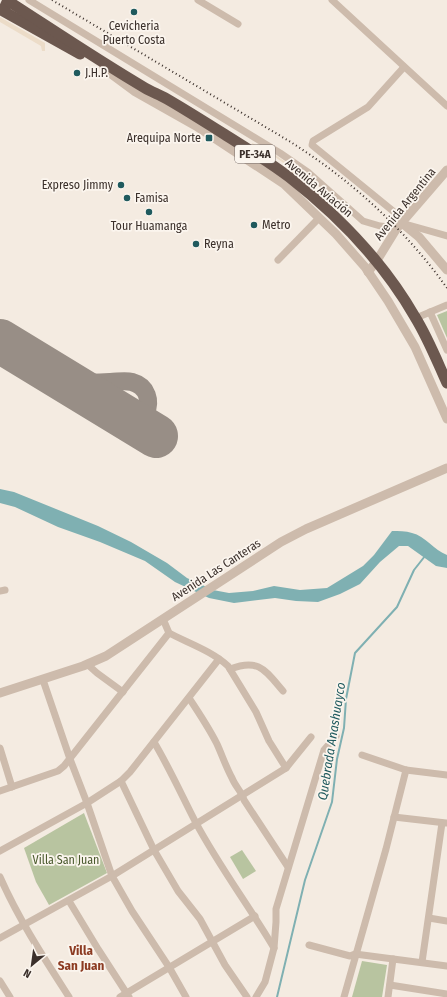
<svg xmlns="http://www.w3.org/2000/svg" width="447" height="997" viewBox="0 0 447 997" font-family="'Fira Sans Condensed',sans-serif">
	<rect width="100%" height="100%" fill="#f4ebe1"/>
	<!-- green -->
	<g fill="#b8c4a0">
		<polygon points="447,311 447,338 437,315"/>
		<polygon points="84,813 107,873 49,905 36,882 24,848"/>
		<polygon points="242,850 256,871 243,879 230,857"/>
		<polygon points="362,961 387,965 382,997 352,997"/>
	</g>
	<!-- plaza -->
	<g fill="#ecdcc8">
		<polygon points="0,17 45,43 45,51 42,51 41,46 0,22"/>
		<polygon points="252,143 256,145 258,144 263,146 291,166 294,173 292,174 289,172 288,166 262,148 256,147 252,144"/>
	</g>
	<!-- water -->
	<path fill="#7fb0b2" d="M0,489L14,492L98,526L131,542L167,563L187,578L213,590L229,593L253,591L274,586L300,590L327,588L363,566L374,555L392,531C398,531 406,531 412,533C425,536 434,550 447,555V568L436,566L408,546H399L380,562L360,584L340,594L318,602L296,601L275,598L234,603L209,598L175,582L145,561L100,542L58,527L15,507L0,503Z"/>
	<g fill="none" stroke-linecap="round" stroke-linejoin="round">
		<!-- stream -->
		<polyline stroke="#7fb0b2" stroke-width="2" points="277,997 305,880 332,802 337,759 344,728 346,699 355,653 397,607 414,570 425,556"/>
		<!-- taxiway -->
		<path stroke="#988e86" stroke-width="18" d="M64,380C79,384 95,383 110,382C117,382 125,380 132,382C164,391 143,441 114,423C109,419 107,414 103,409C99,404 94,400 90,396"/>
		<!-- runway -->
		<polyline stroke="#988e86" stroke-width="44" points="0,341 156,436"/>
		<!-- minor -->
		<g stroke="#cdbbac" stroke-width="7">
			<polyline points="29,0 280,153 309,173 363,221 380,226 397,228"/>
			<polyline points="198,0 238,24"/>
			<polyline points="332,0 447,106"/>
			<polyline points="404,220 312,145 313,141 368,107 404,67"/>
			<polyline points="405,224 447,236"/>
			<polyline points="278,260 319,218"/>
			<polyline points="430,312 447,350"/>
			<polyline points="416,318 447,305"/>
			<polyline points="0,591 5,590"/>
			<path d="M163,619L169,633C188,643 212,651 228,666L256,712L269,741L286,768"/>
			<polyline points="87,664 97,673 123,692"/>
			<path d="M230,669C259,658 265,670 283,691"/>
			<polyline points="43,680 70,759 87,803 112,876 132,911 169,967 186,997"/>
			<path d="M189,698C199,713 209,728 217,744C222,755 226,767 232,778C235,786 242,792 244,800L288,867"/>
			<path d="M154,742C170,769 182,796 196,823C219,866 249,906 274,948"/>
			<polyline points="0,748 12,787"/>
			<polyline points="362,755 406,770 447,775"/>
			<polyline points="121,781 154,850 178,891 200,919 225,965 247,997"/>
			<polyline points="0,791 58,771 64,766 169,633"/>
			<polyline points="394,817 446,823"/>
			<polyline points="0,851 87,803 121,781 130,772 219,659"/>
			<path d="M0,877C19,920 44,958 69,997"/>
			<polyline points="69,901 98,949 129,997"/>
			<polyline points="429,918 447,921"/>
			<polyline points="0,938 112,876 286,768 311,737"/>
			<polyline points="309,945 350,956 355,954 447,966"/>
			<polyline points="422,962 442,823"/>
			<polyline points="0,981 10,997"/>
			<polyline points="390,985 447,994"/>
			<polyline points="120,997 255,916"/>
			<polyline points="256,997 265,982 274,948 276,922 276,909 324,750 336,736"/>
			<polyline points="344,997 386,849 406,770"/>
			<polyline points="388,997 393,959"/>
		</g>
		<!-- tertiary -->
		<g stroke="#cdbbac" stroke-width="9">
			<polyline points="104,67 111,74 134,91 196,126 284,184 336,234 365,267 388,301 415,347 447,419"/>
			<polyline points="402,223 419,237 447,270"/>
			<polyline points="368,272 376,262 397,228 447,170"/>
			<polyline points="0,693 83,666 106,656 281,542 306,529 447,468"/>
		</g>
		<!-- trunk -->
		<g stroke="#6c584f" stroke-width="11">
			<polyline points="8,0 3,11 80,54"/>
			<path d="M8,1C53,30 99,61 145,88C152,92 160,95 167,99C186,110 205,122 224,134C246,148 268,161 289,177C339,216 384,263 415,317C428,338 437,361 447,383"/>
		</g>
		<!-- rail -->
		<path stroke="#3b302b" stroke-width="2" stroke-dasharray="1 3" stroke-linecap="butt" d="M52,0L289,141C350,179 405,229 447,288"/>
	</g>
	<!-- markers -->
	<g fill="#1f5a5e" stroke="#fbf5ee" stroke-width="1.5">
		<circle cx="134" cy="12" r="4"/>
		<circle cx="77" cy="73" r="4"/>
		<rect x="205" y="134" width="8" height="8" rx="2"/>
		<circle cx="121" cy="185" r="4"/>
		<circle cx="127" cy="198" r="4"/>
		<circle cx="149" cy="212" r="4"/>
		<circle cx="254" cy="225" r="4"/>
		<circle cx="196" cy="244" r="4"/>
	</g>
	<g text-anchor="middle" stroke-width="3.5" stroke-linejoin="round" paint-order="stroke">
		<!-- shield labels -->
		<rect fill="#fbf5ee" stroke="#756b66" stroke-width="1" x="235" y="145" width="40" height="18" rx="3"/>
		<g font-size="11" font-weight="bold" fill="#3b302b">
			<text x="255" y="158">PE-34A</text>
		</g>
		<!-- poi labels -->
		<g font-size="12" fill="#3b302b" stroke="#fbf5ee" text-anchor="start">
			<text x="134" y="30" text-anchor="middle">Cevicheria<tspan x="134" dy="14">Puerto Costa</tspan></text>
			<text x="85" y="77">J.H.P.</text>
			<text x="201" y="142" text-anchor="end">Arequipa Norte</text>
			<text x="113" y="189" text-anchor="end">Expreso Jimmy</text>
			<text x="135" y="202">Famisa</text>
			<text x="262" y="229">Metro</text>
			<text x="149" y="230" text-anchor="middle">Tour Huamanga</text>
			<text x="204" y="248">Reyna</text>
		</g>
		<!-- street labels -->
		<g font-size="12" fill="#3b302b" stroke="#fbf5ee">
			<text transform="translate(319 188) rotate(40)" y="4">Avenida Aviación</text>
			<text transform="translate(405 204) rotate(-51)" y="4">Avenida Argentina</text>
			<text transform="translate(216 570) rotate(-33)" y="4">Avenida Las Canteras</text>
		</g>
		<!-- park labels -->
		<g font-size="12" fill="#4a5a2e" stroke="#fbf5ee">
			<text x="66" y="864">Villa San Juan</text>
		</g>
		<!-- water labels -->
		<g font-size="13" font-style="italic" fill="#1f5a5e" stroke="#fbf5ee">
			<text transform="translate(331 741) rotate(-81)" y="5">Quebrada Anashuayco</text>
		</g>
		<!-- neighbourhood labels -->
		<g font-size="13" font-weight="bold" fill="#8c3b22" stroke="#fbf5ee">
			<text x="81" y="955">Villa<tspan x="81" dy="15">San Juan</tspan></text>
		</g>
	</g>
	<!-- north arrow -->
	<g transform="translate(32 965) rotate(209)" stroke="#fbf5ee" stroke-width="3" paint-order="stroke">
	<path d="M0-3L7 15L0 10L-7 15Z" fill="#3b302b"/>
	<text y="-6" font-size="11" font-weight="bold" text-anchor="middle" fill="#3b302b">N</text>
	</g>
</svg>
